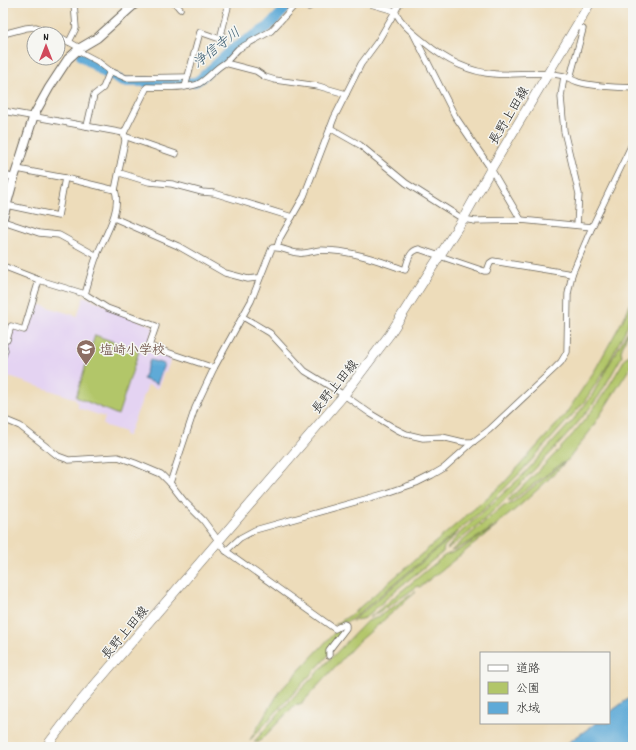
<svg xmlns="http://www.w3.org/2000/svg" width="636" height="750" viewBox="0 0 636 750" font-family="Dekko,'Klee One',sans-serif">
	<rect width="100%" height="100%" fill="#f6f6f2"/>
	<filter id="ink" filterUnits="userSpaceOnUse"><feTurbulence type="fractalNoise" baseFrequency=".025" numOctaves="2"/><feDisplacementMap in="SourceGraphic" scale="8" xChannelSelector="R" yChannelSelector="G"/><feConvolveMatrix kernelMatrix="1 2 1 2 8 2 1 2 1" color-interpolation-filters="sRGB"/></filter>
	<filter id="wash" filterUnits="userSpaceOnUse"><feTurbulence type="fractalNoise" baseFrequency=".012" numOctaves="4" result="noise"/><feDisplacementMap in="SourceGraphic" scale="16" xChannelSelector="R" yChannelSelector="G"/><feGaussianBlur stdDeviation="0.9" result="paint"/><feColorMatrix in="noise" values="0 0 0 0 0 0 0 0 0 0 0 0 0 0 0 0 0 1.4 0 .05"/><feComposite in="paint" operator="in"/></filter>
	<g filter="url(#wash)">
		<rect width="100%" height="100%" fill="#eddcba"/>
		<!-- built -->
		<polygon fill="#e4d3f2" points="84,296 154,327 147,347 172,356 166,372 164,372 158,389 148,385 128,436 124,435 125,432 103,425 105,417 78,408 78,404 74,398 3,375 3,360 13,330 15,329 26,333 35,303 77,316"/>
		<!-- green -->
		<g fill="#b2c669" stroke="#677142">
			<polygon points="633,298 628,325 606,368 584,402 518,475 484,509 352,619 349,621 335,625 352,614 503,484 565,415 595,370 625,316"/>
			<path d="M630,327L621,351L622,356C614,370 607,383 599,396C577,426 550,454 524,480C500,505 475,530 447,549L459,534L522,476L573,420L591,397Z"/>
			<polygon points="95,335 139,351 118,415 76,397"/>
			<path d="M633,351V363L590,431L568,460L561,464L511,501L508,500C534,476 560,451 582,423C599,403 613,380 626,357L630,355Z"/>
			<path d="M564,463H565C534,494 491,535 451,551L504,505L511,504Z"/>
			<polygon points="497,526 420,587 418,586 395,602 369,618 444,556 461,549"/>
			<polygon points="459,531 444,547 443,552 396,590 365,618 352,621"/>
			<polygon points="415,592 416,592 355,645 302,703 294,706 259,742 254,742 286,705 366,622 378,617"/>
			<polygon points="345,627 327,657 250,740 280,691 336,631"/>
		</g>
		<!-- water -->
		<g fill="#5faad7" stroke="#3e637a">
			<polygon points="150,360 164,364 157,384 143,379"/>
			<polygon points="633,695 633,747 562,747 596,723 609,723 609,713"/>
		</g>
		<g fill="none" stroke-linecap="round" stroke-linejoin="round">
			<!-- river -->
			<polyline stroke="#5faad7" stroke-width="10" points="81,56 105,73 124,82 195,82 200,79 235,47 268,27 291,3"/>
		</g>
	</g>
	<g filter="url(#ink)">
		<g fill="none" stroke-linecap="round" stroke-linejoin="round">
			<defs>
				<g id="street">
					<polyline points="175,3 180,9"/>
					<polyline points="295,3 295,5 309,7 313,3"/>
					<path d="M367,3L395,11C401,24 413,33 424,42C444,59 467,72 495,74C513,75 531,72 549,74C563,74 567,78 578,82C594,87 616,87 633,88"/>
					<polyline points="3,34 26,28 36,27 54,34"/>
					<polyline points="414,35 455,116 491,169 521,220"/>
					<polyline points="58,36 80,48"/>
					<polyline points="69,42 76,28 74,3"/>
					<polyline points="78,51 97,61 110,71 126,78 187,77"/>
					<polyline points="225,63 238,49 271,31 295,5 287,3"/>
					<polyline points="564,76 561,97 564,131 579,194 577,225"/>
					<polyline points="570,78 583,29 576,26"/>
					<polyline points="185,87 200,32 220,39 229,3"/>
					<polyline points="3,111 124,133"/>
					<polyline points="87,126 94,95 103,88 110,71"/>
					<polyline points="330,128 360,145 406,183 463,219 475,221 521,220 592,227"/>
					<polyline points="124,136 176,154"/>
					<polyline points="17,169 65,178 115,190"/>
					<polyline points="120,173 149,182 172,184 202,192 214,193 292,217"/>
					<polyline points="3,174 14,178"/>
					<polyline points="6,205 58,216 65,178"/>
					<polyline points="114,218 178,246 225,273 248,279 256,278 259,278"/>
					<polyline points="3,221 39,233 59,235 97,256"/>
					<polyline points="277,247 280,238 304,196 334,118 361,64 378,41 400,3"/>
					<polyline points="3,266 39,280 85,294 107,308 156,326 149,346 214,368"/>
					<path d="M85,294C89,281 92,268 97,255C104,237 122,210 115,190L125,141L124,133L147,87C160,87 187,89 198,84C208,79 215,68 225,63L256,71L265,77L275,80L318,86L346,94"/>
					<polyline points="243,317 270,333 305,371 344,395 371,414 396,429 406,434 423,438 442,437 463,442 473,442"/>
					<polyline points="3,339 7,340 11,326 24,330 39,280"/>
					<polyline points="3,342 5,350 3,356"/>
					<polyline points="3,419 20,426 58,456 69,460 118,457 135,463 161,474 170,483 184,501 203,520 226,551 335,629 344,624 346,625 346,628 329,650 329,656"/>
					<path d="M170,483L195,408L214,368L251,301L272,248C282,246 289,253 299,253C306,254 313,251 320,250C350,250 378,260 405,270C408,261 409,251 419,249L484,271H487L490,263L493,261L572,274"/>
					<polyline points="226,551 240,538 255,530 387,493 416,483 432,475 444,468 473,442 489,430 555,368 561,362 567,352 568,294 572,274 592,227 633,142"/>
				</g>
				<polyline id="secondary" points="3,218 14,178 34,115 49,88 68,59 80,48 97,38 136,3"/>
				<polyline id="primary" points="46,747 80,702 344,395 390,334 463,219 491,169 590,3"/>
			</defs>
			<!-- street casing -->
			<use href="#street" stroke="#655f53" stroke-width="7"/>
			<!-- secondary casing -->
			<use href="#secondary" stroke="#655f53" stroke-width="10"/>
			<!-- primary casing -->
			<use href="#primary" stroke="#655f53" stroke-width="10"/>
			<!-- street -->
			<use href="#street" stroke="#fff" stroke-width="5.5"/>
			<!-- secondary -->
			<use href="#secondary" stroke="#fff" stroke-width="8"/>
			<!-- primary -->
			<use href="#primary" stroke="#fff" stroke-width="9"/>
		</g>
	</g>
	<!-- icons -->
	<defs>
		<symbol id="school-pin" viewBox="-11 -11 22 30"><path d="M0 17L-7.5 6A9.5 9.5 0 1 1 7.5 6Z" fill="#8d6e63" stroke="#f6f6f2"/><path d="M0-5L7-2L0 1L-7-2ZM-4 1L0 2.5L4 1V4Q0 6-4 4Z" fill="#fff"/></symbol>
	</defs>
	<g fill-rule="evenodd">
		<use href="#school-pin" x="75" y="338" width="22" height="30"/>
	</g>
	<g text-anchor="middle" stroke-width="3" stroke-linejoin="round" paint-order="stroke">
		<!-- street labels -->
		<g font-size="13" fill="#1c1c1c" stroke="#f6f6f2">
			<text transform="translate(508 115) rotate(-59)" y="5">長野上田線</text>
			<text transform="translate(334 386) rotate(-51)" y="5">長野上田線</text>
			<text transform="translate(124 632) rotate(-50)" y="5">長野上田線</text>
		</g>
		<!-- education labels -->
		<g font-size="13" font-weight="bold" fill="#785e54" stroke="#f6f6f2" text-anchor="start">
			<text x="100" y="354">塩崎小学校</text>
		</g>
		<!-- water labels -->
		<g font-size="14" font-style="italic" fill="#3a5c70" stroke="#f6f6f2">
			<text transform="translate(216 47) rotate(-38)" y="5">浄信寺川</text>
		</g>
	</g>
	<!-- margin -->
	<rect width="636" height="750" fill="none" stroke="#f6f6f2" stroke-width="16"/>
	<!-- legend -->
	<rect x="480" y="652" width="130" height="72" fill="#f6f6f2" stroke="#9f9f9c"/>
	<rect x="488" y="665" width="20" height="6" fill="#ffffff" stroke="#9f9f9c"/>
	<text x="516" y="672" font-size="12" fill="#1c1c1c">道路</text>
	<rect x="488" y="682" width="20" height="12" fill="#b2c669" stroke="#9f9f9c"/>
	<text x="516" y="692" font-size="12" fill="#1c1c1c">公園</text>
	<rect x="488" y="702" width="20" height="12" fill="#5faad7" stroke="#9f9f9c"/>
	<text x="516" y="712" font-size="12" fill="#1c1c1c">水域</text>
	<!-- north arrow -->
	<g transform="translate(46 46)"><circle r="19" fill="#f6f6f2" stroke="#9f9f9c"/>
	<path d="M0-3L7 15L0 10L-7 15Z" fill="#d1495b"/>
	<text y="-6" font-size="11" font-weight="bold" text-anchor="middle" fill="#1c1c1c">N</text>
	</g>
</svg>
